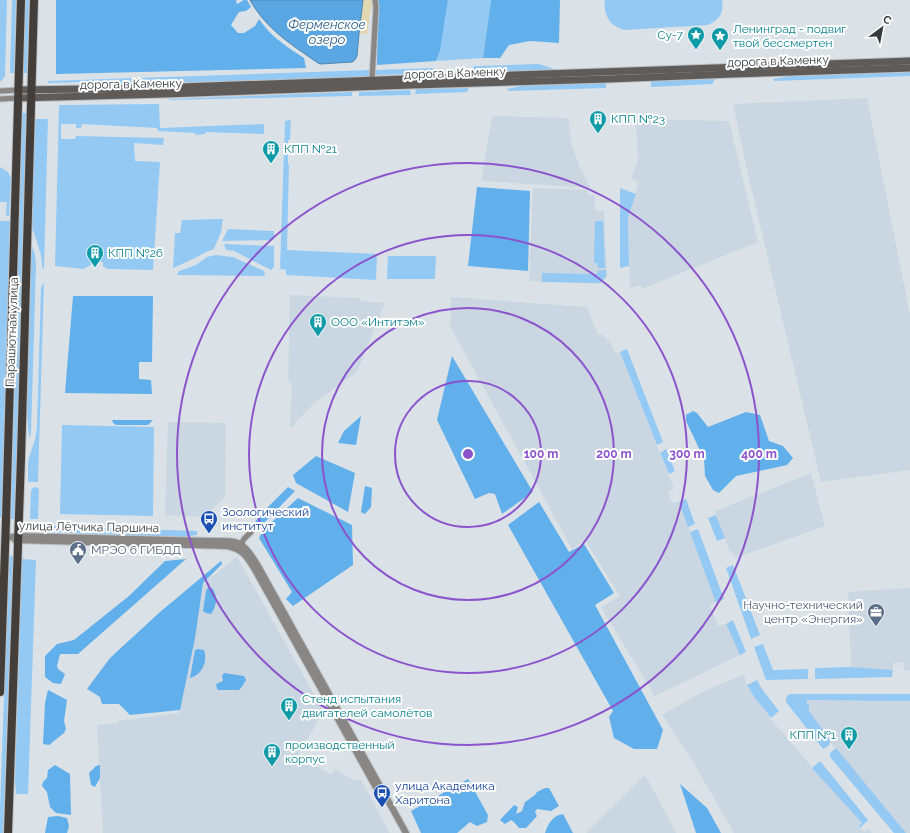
<svg xmlns="http://www.w3.org/2000/svg" width="910" height="833" viewBox="0 0 910 833" font-family="Raleway,sans-serif">
	<rect width="100%" height="100%" fill="#dbe2e7"/>
	<!-- built -->
	<g fill="#cad6e1">
		<polygon points="867,98 910,315 910,470 821,482 747,170 733,104"/>
		<polygon points="492,116 568,118 572,146 580,168 591,188 481,181"/>
		<polygon points="636,119 729,121 758,242 642,289 640,285 630,288 628,217 639,182 631,179 638,160"/>
		<polygon points="533,188 587,190 588,195 595,195 595,211 604,211 607,277 601,284 529,281"/>
		<polygon points="290,295 358,298 362,301 385,303 357,372 315,402 296,422 293,427 290,427 292,385 288,380"/>
		<polygon points="451,297 587,307 598,335 601,334 611,343 615,353 620,352 674,489 668,492 672,503 679,502 716,602 710,606 718,626 726,624 740,655 655,696 601,607 620,596 585,540 572,549 450,326"/>
		<polygon points="168,422 226,423 225,497 204,517 165,515"/>
		<polygon points="811,473 825,526 735,558 732,552 730,553 715,511"/>
		<polygon points="237,557 324,712 299,752 300,756 330,774 332,774 336,769 353,780 361,780 390,833 103,833 97,725 117,723 117,721 179,713 204,583"/>
		<polygon points="910,588 910,671 904,670 903,662 893,663 893,670 851,667 848,592"/>
		<polygon points="744,675 747,685 755,698 770,718 804,758 862,823 859,826 864,832 868,829 872,833 734,833 693,762 662,715 708,689"/>
		<polygon points="799,698 910,698 910,833 906,833 833,746"/>
		<polygon points="645,775 676,832 676,833 586,833"/>
	</g>
	<!-- green -->
	<g fill="#94c9f4">
		<polygon points="0,0 7,0 5,76 3,79 0,82"/>
		<polygon points="12,0 16,0 14,73 10,73"/>
		<polygon points="25,0 29,0 27,73 23,73"/>
		<polygon points="448,0 491,0 483,58 436,61 440,51"/>
		<path d="M605,0H722C724,13 720,19 708,25L624,30C622,29 618,28 615,26C607,21 603,9 605,0Z"/>
		<polygon points="539,64 557,70 473,72 473,68 474,66 477,66"/>
		<polygon points="433,68 435,71 418,74 376,75 375,70"/>
		<polygon points="370,70 369,76 313,79 110,84 86,82 48,83 48,81"/>
		<polygon points="910,72 910,76 774,81 773,79 789,76"/>
		<polygon points="714,79 714,82 712,84 651,87 651,81"/>
		<polygon points="606,83 606,88 509,91 507,89 526,85"/>
		<polygon points="469,88 467,92 415,94 416,89"/>
		<polygon points="410,90 411,95 359,96 359,92"/>
		<polygon points="352,92 352,96 169,100 169,99"/>
		<polygon points="159,104 160,128 264,124 264,134 206,132 205,134 196,135 195,133 158,131 157,128 82,124 81,128 76,128 76,124 61,124 61,139 75,139 76,136 164,138 163,145 134,143 135,161 160,162 153,270 108,269 103,266 103,262 91,261 91,265 83,269 55,266 59,105"/>
		<polygon points="22,113 26,113 15,519 11,519"/>
		<path d="M34,119H48L44,270C41,265 42,261 41,255C38,243 33,233 31,221Z"/>
		<polygon points="291,120 290,140 288,140 288,165 289,165 287,250 377,254 376,280 286,275 286,270 280,269 285,121"/>
		<polygon points="0,167 8,172 11,178 9,216 7,216 6,214 7,202 0,202"/>
		<polygon points="620,188 636,194 628,217 629,266 620,268"/>
		<polygon points="223,219 221,232 214,249 206,252 193,259 173,268 175,233 180,233 182,220"/>
		<polygon points="0,221 10,221 2,518 0,518"/>
		<polygon points="595,221 603,221 605,268 598,268 597,263 594,263"/>
		<polygon points="228,229 274,231 274,240 222,241"/>
		<polygon points="31,243 35,255 36,264 31,433 30,437 29,437 26,406"/>
		<polygon points="224,244 274,246 274,267 271,270 234,251 226,250"/>
		<polygon points="215,255 233,257 264,271 265,276 177,275 179,271 196,265 207,257"/>
		<polygon points="388,256 436,256 435,279 387,279"/>
		<polygon points="606,270 606,276 600,283 542,282 542,273 597,274 597,271"/>
		<polygon points="44,282 38,482 28,482 28,462 30,454 35,440 37,427 41,288"/>
		<polygon points="627,349 663,442 657,445 620,352"/>
		<polygon points="62,425 154,427 153,516 60,514"/>
		<polygon points="666,449 675,471 669,474 660,453"/>
		<polygon points="35,487 38,488 39,490 38,519 30,519 31,490 33,488"/>
		<polygon points="686,499 695,524 688,527 679,502"/>
		<polygon points="716,515 725,538 717,541 708,518"/>
		<polygon points="42,526 197,531 197,535 183,537 42,532"/>
		<polygon points="698,529 724,599 716,603 690,532"/>
		<polygon points="9,556 13,556 3,833 0,833 0,809"/>
		<polygon points="22,559 36,560 28,794 16,794 15,779"/>
		<polygon points="733,565 760,635 751,639 726,568"/>
		<polygon points="733,620 746,652 740,655 726,624"/>
		<polygon points="763,644 773,670 808,669 808,679 766,680 754,647"/>
		<polygon points="851,667 893,670 892,677 815,679 815,668"/>
		<polygon points="757,680 762,689 779,711 771,718 755,698 747,685"/>
		<path d="M790,694H910V701L807,700V704L809,705V711L830,740C830,745 828,747 823,749L786,702C786,698 786,696 790,694Z"/>
		<polygon points="836,748 906,833 894,833 830,757 830,753"/>
		<polygon points="820,761 868,820 860,828 859,826 862,823 812,768"/>
	</g>
	<!-- forest -->
	<g fill="#61afeb">
		<path d="M56,0H237L236,1L237,4L244,0H247L251,7L246,11L239,12L231,25L238,33H244L255,26L259,19C270,36 287,47 304,58L306,68L56,74Z"/>
		<polygon points="378,0 448,0 440,51 436,61 377,65"/>
		<polygon points="491,0 560,0 559,43 530,41 509,45 500,58 483,58"/>
		<polygon points="477,187 530,191 528,271 468,266"/>
		<polygon points="73,296 153,296 152,362 139,362 139,379 151,380 152,394 65,393"/>
		<polygon points="452,356 533,492 502,514 495,494 489,493 475,499 437,420"/>
		<polygon points="693,411 697,413 708,427 746,412 760,415 769,441 783,446 793,458 787,465 736,476 719,493 713,490 705,476 704,459 686,421 686,415"/>
		<polygon points="361,416 356,445 338,443 344,431"/>
		<polygon points="112,420 153,420 148,425 116,425 113,423"/>
		<polygon points="316,456 355,473 348,512 296,483 293,475"/>
		<polygon points="365,486 372,488 371,507 365,514 361,512"/>
		<polygon points="288,487 295,491 258,529 252,526 261,514"/>
		<polygon points="298,498 352,525 353,565 293,606 286,599 292,592 259,538 263,530"/>
		<polygon points="539,502 569,552 584,544 614,593 595,605 663,730 657,749 634,749 614,738 609,717 613,711 508,525"/>
		<polygon points="186,559 78,654 60,654 57,666 58,669 65,674 61,684 53,683 45,677 45,656 57,644 74,640 129,596 165,561"/>
		<polygon points="221,561 222,564 203,583 195,638 180,710 130,715 119,704 102,704 100,697 87,689 110,658 160,612"/>
		<path d="M208,588H212C218,596 217,605 211,614L206,613L203,611L206,591Z"/>
		<path d="M198,649L204,650C208,661 202,675 190,678L195,650Z"/>
		<polygon points="224,673 244,676 246,680 241,688 239,690 219,690 217,689 216,684 223,681 222,676"/>
		<polygon points="48,690 67,700 64,721 66,729 64,733 49,745 43,744 45,703"/>
		<polygon points="55,765 70,774 71,815 56,813 50,807 47,792 42,786 43,782 47,778 48,770"/>
		<polygon points="100,765 100,778 95,787 91,785 89,773 96,766"/>
		<polygon points="468,779 488,815 487,822 477,826 470,822 457,833 421,833 411,811"/>
		<polygon points="680,784 707,808 721,833 696,833"/>
		<polygon points="545,788 549,788 559,806 551,811 537,809 535,812 537,816 526,828 519,828 514,822 511,820 505,824 500,820 514,805 518,807 516,814 522,811 525,802 535,795 537,792"/>
		<path d="M563,814L573,833H545C548,824 552,816 563,814Z"/>
		<polygon points="58,816 67,818 69,826 67,833 45,833 48,817"/>
	</g>
	<!-- sand -->
	<polygon fill="#e1d7b2" points="363,0 371,0 372,4 367,34 359,34"/>
	<!-- water -->
	<path fill="#59a6e2" stroke="#4f86b0" d="M250,0H363L359,34L357,56C356,58 355,61 352,62L321,64L318,63C292,45 266,29 250,0Z"/>
	<g fill="none" stroke-linecap="round" stroke-linejoin="round">
		<defs>
			<g id="minor">
				<polyline points="372,80 376,7 375,0"/>
				<polyline points="0,91 18,90"/>
				<polyline points="0,99 18,98"/>
				<polyline points="241,544 244,539 251,532"/>
			</g>
			<g id="tertiary">
				<path d="M5,538L18,536L209,541C239,541 242,539 258,566L406,833"/>
				<path d="M15,540L227,546C242,549 246,555 254,568L383,800"/>
			</g>
			<g id="secondary">
				<polyline points="18,90 154,88 910,61"/>
				<polyline points="18,98 165,94 412,85 608,79 733,74 910,68"/>
			</g>
			<g id="primary">
				<polyline points="0,692 6,520 21,0"/>
				<polyline points="8,833 21,458 34,0"/>
			</g>
		</defs>
		<!-- minor casing -->
		<use href="#minor" stroke="#bac0c5" stroke-width="7"/>
		<!-- tertiary casing -->
		<use href="#tertiary" stroke="#bac0c5" stroke-width="8"/>
		<!-- secondary casing -->
		<use href="#secondary" stroke="#bac0c5" stroke-width="9"/>
		<!-- primary casing -->
		<use href="#primary" stroke="#bac0c5" stroke-width="10"/>
		<!-- minor -->
		<use href="#minor" stroke="#898684" stroke-width="5"/>
		<!-- tertiary -->
		<use href="#tertiary" stroke="#898684" stroke-width="6"/>
		<!-- secondary -->
		<use href="#secondary" stroke="#5f5b58" stroke-width="7"/>
		<!-- primary -->
		<use href="#primary" stroke="#433e3a" stroke-width="8"/>
	</g>
	<!-- distance rings -->
	<g fill="none" stroke="#8b54cc" stroke-width="2">
		<circle cx="468" cy="454" r="73"/>
		<circle cx="468" cy="454" r="146"/>
		<circle cx="468" cy="454" r="219"/>
		<circle cx="468" cy="454" r="291"/>
	</g>
	<!-- icons -->
	<defs>
		<symbol id="sight-pin" viewBox="-11 -11 22 30"><path d="M0 17L-7.5 6A9.5 9.5 0 1 1 7.5 6Z" fill="#0f9aa8" stroke="#fff"/><path d="M0-6L1.8-2.2L6-1.7L2.9 1.2L3.7 5.4L0 3.3L-3.7 5.4L-2.9 1.2L-6-1.7L-1.8-2.2Z" fill="#fff"/></symbol>
		<symbol id="building-pin" viewBox="-11 -11 22 30"><path d="M0 17L-7.5 6A9.5 9.5 0 1 1 7.5 6Z" fill="#0f9aa8" stroke="#fff"/><path d="M-4-6H4V6H1V3H-1V6H-4ZM-2.5-4.3h1.7v1.8h-1.7ZM.8-4.3h1.7v1.8H.8ZM-2.5-1h1.7V.8h-1.7ZM.8-1h1.7V.8H.8Z" fill="#fff"/></symbol>
		<symbol id="bus-pin" viewBox="-11 -11 22 30"><path d="M0 17L-7.5 6A9.5 9.5 0 1 1 7.5 6Z" fill="#1a4fb4" stroke="#fff"/><path d="M-5-6H5V4H4V6H2V4H-2V6H-4V4H-5ZM-3.5-4V0h7V-4ZM-3.5 1.2v1.5H-2V1.2ZM2 1.2v1.5H3.5V1.2Z" fill="#fff"/></symbol>
		<symbol id="civic-pin" viewBox="-11 -11 22 30"><path d="M0 17L-7.5 6A9.5 9.5 0 1 1 7.5 6Z" fill="#5c6f8a" stroke="#fff"/><path d="M-.6-6.5H3V-4.5H.6V-3L4-1V1h2V6H-6V1h2V-1L-.6-3ZM-1.2 2.5V6h2.4V2.5Z" fill="#fff"/></symbol>
		<symbol id="office-pin" viewBox="-11 -11 22 30"><path d="M0 17L-7.5 6A9.5 9.5 0 1 1 7.5 6Z" fill="#5c6f8a" stroke="#fff"/><path d="M-6-3h4V-5.5h4V-3h4V5H-6ZM-1-4.5V-3h2v-1.5ZM-6 0V1H6V0Z" fill="#fff"/></symbol>
	</defs>
	<g fill-rule="evenodd">
		<use href="#sight-pin" x="686" y="25" width="20" height="27"/>
		<use href="#sight-pin" x="710" y="26" width="20" height="27"/>
		<use href="#building-pin" x="588" y="109" width="20" height="27"/>
		<use href="#building-pin" x="261" y="139" width="20" height="27"/>
		<use href="#building-pin" x="85" y="243" width="20" height="27"/>
		<use href="#building-pin" x="308" y="312" width="20" height="27"/>
		<use href="#bus-pin" x="199" y="509" width="20" height="27"/>
		<use href="#civic-pin" x="68" y="540" width="20" height="27"/>
		<use href="#office-pin" x="866" y="602" width="20" height="27"/>
		<use href="#building-pin" x="279" y="696" width="20" height="27"/>
		<use href="#building-pin" x="839" y="725" width="20" height="27"/>
		<use href="#building-pin" x="262" y="742" width="20" height="27"/>
		<use href="#bus-pin" x="372" y="783" width="20" height="27"/>
	</g>
	<g text-anchor="middle" stroke-width="4" stroke-linejoin="round" paint-order="stroke">
		<!-- culture labels -->
		<g font-size="12" fill="#0d838f" stroke="#fff" text-anchor="start">
			<text x="733" y="33">Ленинград - подвиг<tspan x="733" dy="14">твой бессмертен</tspan></text>
			<text x="683" y="39" text-anchor="end">Су-7</text>
			<text x="611" y="123">КПП №23</text>
			<text x="284" y="153">КПП №21</text>
			<text x="108" y="257">КПП №26</text>
			<text x="331" y="326">ООО «Интитэм»</text>
			<text x="302" y="703">Стенд испытания<tspan x="302" dy="14">двигателей самолётов</tspan></text>
			<text x="836" y="739" text-anchor="end">КПП №1</text>
			<text x="285" y="749">производственный<tspan x="285" dy="14">корпус</tspan></text>
		</g>
		<!-- street labels -->
		<g font-size="12" fill="#373a3c" stroke="#fff">
			<text transform="translate(778 61) rotate(-2)" y="4">дорога в Каменку</text>
			<text transform="translate(455 73) rotate(-2)" y="4">дорога в Каменку</text>
			<text transform="translate(131 84) rotate(-1)" y="4">дорога в Каменку</text>
			<text transform="translate(12 332) rotate(-88)" y="4">Парашютная улица</text>
			<text transform="translate(89 527) rotate(1)" y="4">улица Лётчика Паршина</text>
		</g>
		<!-- transit labels -->
		<g font-size="12" fill="#164399" stroke="#fff" text-anchor="start">
			<text x="222" y="516">Зоологический<tspan x="222" dy="14">институт</tspan></text>
			<text x="395" y="790">улица Академика<tspan x="395" dy="14">Харитона</tspan></text>
		</g>
		<!-- service labels -->
		<g font-size="12" fill="#4e5e75" stroke="#fff" text-anchor="start">
			<text x="91" y="554">МРЭО 6 ГИБДД</text>
			<text x="863" y="609" text-anchor="end">Научно-технический<tspan x="863" dy="14">центр «Энергия»</tspan></text>
		</g>
		<!-- water labels -->
		<g font-size="13" font-style="italic" fill="#265c85" stroke="#fff">
			<text x="327" y="29">Ферменское<tspan x="327" dy="15">озеро</tspan></text>
		</g>
	</g>
	<circle cx="468" cy="454" r="6" fill="#8b54cc" stroke="#fff" stroke-width="2"/>
	<g font-size="12" text-anchor="middle" font-weight="bold" fill="#8b54cc" stroke="#fff" stroke-width="4" stroke-linejoin="round" paint-order="stroke">
		<text x="541" y="458">100 m</text>
		<text x="614" y="458">200 m</text>
		<text x="687" y="458">300 m</text>
		<text x="759" y="458">400 m</text>
	</g>
	<!-- north arrow -->
	<g transform="translate(882 28) rotate(32)" stroke="#ffffff" stroke-width="3" paint-order="stroke">
	<path d="M0-3L7 15L0 10L-7 15Z" fill="#373a3c"/>
	<text y="-6" font-size="11" font-weight="bold" text-anchor="middle" fill="#373a3c">С</text>
	</g>
</svg>
